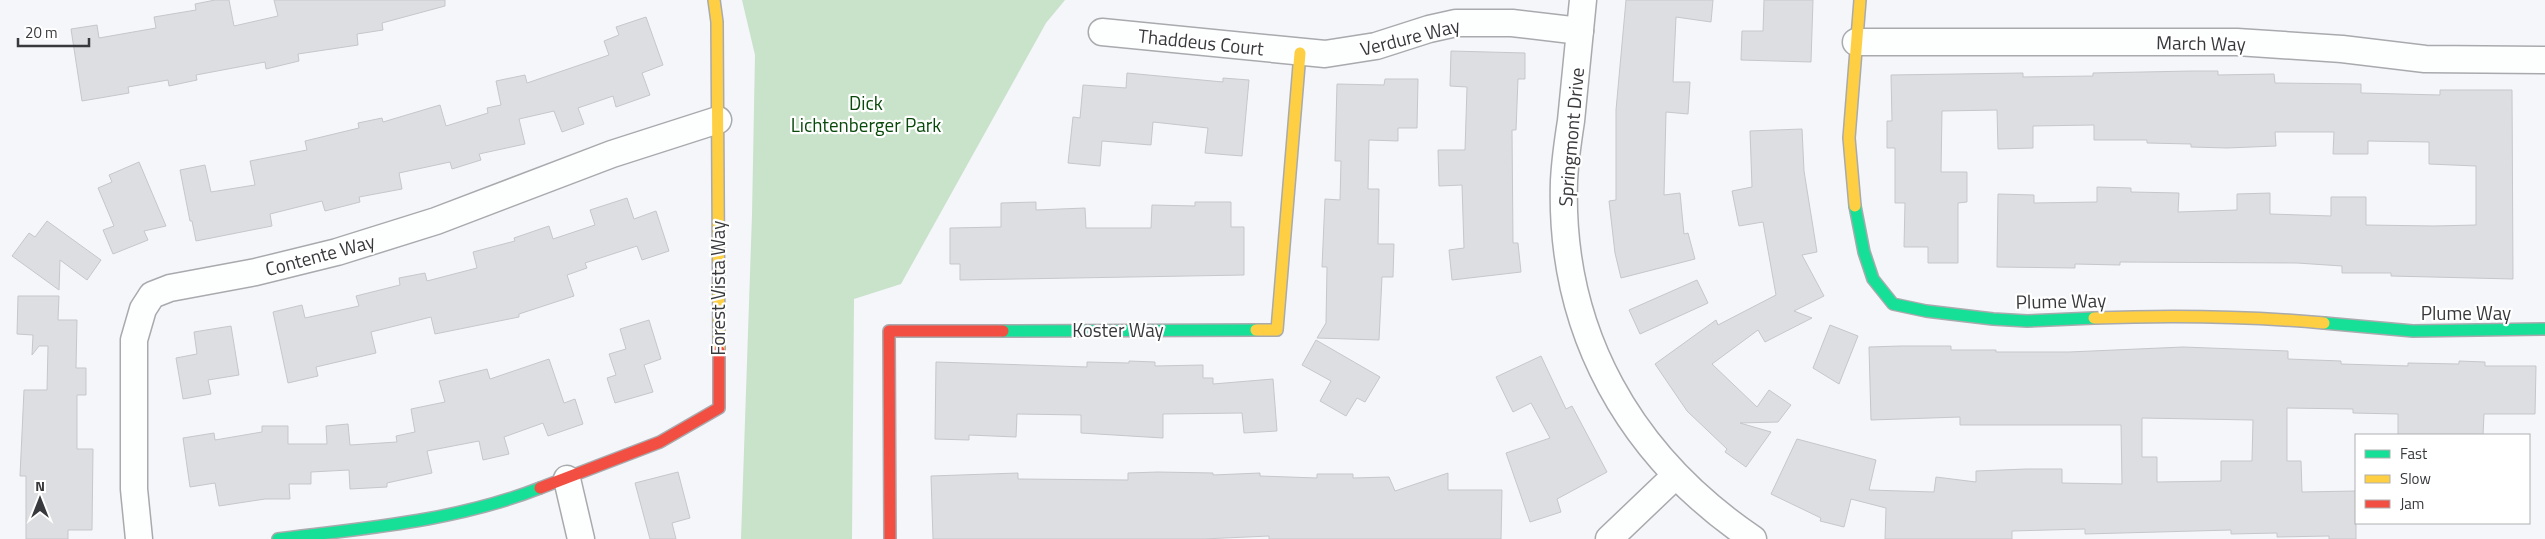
<svg xmlns="http://www.w3.org/2000/svg" width="2545" height="539" viewBox="0 0 2545 539" font-family="'Titillium Web',sans-serif">
	<rect width="100%" height="100%" fill="#f4f6fa"/>
	<!-- green -->
	<polygon fill="#c9e2ca" points="742,0 1065,0 1046,23 901,284 854,299 852,539 741,539 752,215 755,55"/>
	<!-- building -->
	<g fill="#dddee1" stroke="#c6c7cb" fill-rule="evenodd">
		<polygon points="215,0 229,0 234,26 278,16 274,0 445,0 445,6 382,23 383,30 357,34 358,45 298,54 299,61 266,69 265,62 196,75 197,80 169,86 168,80 128,87 129,93 82,101 71,29 97,25 99,38 156,28 154,17 196,10 195,4"/>
		<polygon points="1626,0 1713,0 1711,22 1676,17 1673,82 1690,82 1688,114 1666,112 1664,195 1680,193 1684,234 1688,233 1695,259 1621,278 1615,253 1609,201 1616,200 1616,110"/>
		<polygon points="1764,0 1813,0 1811,62 1741,60 1742,31 1763,31"/>
		<polygon points="646,17 663,65 642,73 650,95 616,107 613,96 578,108 584,124 562,132 554,111 519,119 525,144 479,154 481,160 452,169 450,162 399,173 402,189 359,197 360,202 325,211 322,201 270,214 272,226 196,241 192,221 190,221 180,170 205,165 211,192 255,185 250,161 307,150 305,141 359,128 358,123 382,118 383,122 440,105 446,126 488,113 487,108 501,105 496,81 525,75 527,83 609,55 604,41 619,35 616,27"/>
		<polygon points="1451,51 1525,53 1525,79 1518,79 1516,130 1512,130 1513,243 1518,243 1521,272 1452,280 1449,250 1464,248 1462,185 1439,186 1438,150 1465,150 1467,87 1450,86"/>
		<polygon points="2192,71 2218,71 2218,75 2274,74 2275,83 2361,84 2361,93 2440,95 2440,90 2512,90 2513,279 2391,276 2391,273 2342,273 2342,266 2297,263 2120,262 2120,265 2075,264 2075,268 1997,267 1998,194 2034,195 2034,203 2097,202 2097,187 2131,188 2131,192 2179,193 2178,212 2237,210 2237,194 2270,193 2270,214 2331,216 2331,197 2366,197 2366,225 2434,226 2476,225 2476,166 2429,164 2429,142 2368,141 2368,154 2333,154 2334,132 2275,132 2276,146 2227,148 2191,147 2191,144 2147,143 2147,140 2094,140 2094,125 2033,126 2033,148 1998,149 1997,110 1942,111 1941,172 1967,172 1967,202 1958,203 1958,263 1928,263 1928,247 1904,247 1905,203 1895,203 1895,148 1887,148 1887,121 1892,121 1891,75 2023,73 2023,77 2093,76 2093,73"/>
		<polygon points="1127,73 1223,82 1223,78 1249,80 1242,156 1205,153 1208,128 1153,122 1151,145 1102,141 1100,166 1068,163 1073,117 1080,118 1083,85 1126,88"/>
		<polygon points="1385,79 1418,79 1417,128 1398,128 1398,141 1369,140 1368,189 1379,189 1378,244 1394,244 1393,277 1382,277 1379,340 1317,338 1326,323 1327,267 1322,267 1325,199 1340,200 1341,161 1335,161 1337,84 1384,85"/>
		<polygon points="1802,129 1804,171 1817,252 1802,255 1824,296 1794,311 1812,318 1765,342 1758,330 1712,364 1757,407 1769,390 1791,405 1778,422 1740,423 1771,432 1746,467 1725,452 1727,449 1687,411 1655,364 1716,320 1718,325 1776,295 1763,222 1739,226 1732,191 1752,187 1750,131"/>
		<polygon points="139,162 166,226 144,231 148,240 113,254 103,230 114,226 98,188 112,182 109,175"/>
		<polygon points="627,198 634,219 656,211 669,251 642,260 637,246 585,263 587,268 567,275 574,296 519,314 519,317 435,334 431,317 371,332 376,353 316,367 318,376 288,383 273,312 302,305 305,318 359,306 356,296 400,285 399,278 425,273 427,281 477,268 473,252 515,241 514,238 549,226 553,239 595,225 590,210"/>
		<polygon points="1036,202 1036,210 1085,208 1086,228 1151,228 1152,205 1195,206 1195,202 1231,202 1231,227 1244,227 1244,275 960,280 960,264 950,264 950,228 1001,227 1001,203"/>
		<polygon points="47,221 101,260 87,280 60,260 59,290 12,256 29,233 35,237"/>
		<polygon points="1697,280 1708,303 1640,334 1629,310"/>
		<polygon points="18,296 59,296 58,320 77,320 76,368 86,368 86,395 77,395 77,449 93,449 92,530 68,530 68,539 26,539 26,476 20,476 24,390 47,390 48,346 39,346 32,355 33,335 17,334"/>
		<polygon points="649,320 661,359 644,365 653,392 615,403 607,378 616,375 609,354 626,349 620,329"/>
		<polygon points="1830,325 1858,336 1839,384 1813,368"/>
		<polygon points="231,326 239,375 208,380 211,394 183,399 176,358 197,354 194,332"/>
		<polygon points="1316,340 1380,377 1365,402 1357,398 1346,416 1320,401 1331,381 1302,365"/>
		<path d="M1901,346H1951V350H1996V352H2069L2183,347L2288,351V359L2341,361V364L2408,366V363L2459,364V361L2485,362V366H2536L2535,414H2484L2483,435H2398V414L2353,413V409L2287,408V461H2301L2302,492L2356,491V539H2329V536L2277,537V533L2231,534V530L2085,534V529L2012,531V539H1885L1886,508L1851,499L1844,527L1820,521L1821,518L1771,494L1797,439L1876,460L1869,490L1934,492L1936,477L1976,482V471L2026,469H2062V483L2122,484L2121,425H1960V417L1871,420L1869,347ZM2142,418L2253,420L2252,461H2221V481L2157,482V457H2142Z"/>
		<polygon points="1541,356 1566,409 1572,406 1607,472 1557,499 1561,512 1530,522 1506,453 1550,438 1531,403 1513,412 1496,377"/>
		<polygon points="549,359 564,403 575,399 583,424 548,436 543,423 504,437 509,454 483,460 479,441 427,451 432,473 387,483 387,487 350,489 349,470 311,472 311,484 289,484 290,499 265,499 219,506 215,483 190,487 183,438 214,433 215,440 262,432 262,426 288,426 288,444 327,444 326,426 348,424 350,445 397,442 396,436 415,432 411,409 445,402 439,381 487,369 490,379"/>
		<polygon points="1129,361 1155,362 1155,366 1203,365 1203,378 1213,378 1213,384 1273,379 1277,431 1244,433 1242,413 1163,414 1163,438 1081,433 1081,415 1017,414 1016,437 969,435 969,440 935,439 936,362 1087,367 1087,362 1129,363"/>
		<polygon points="678,472 690,518 672,523 676,539 650,539 635,483"/>
		<polygon points="1158,472 1213,473 1213,475 1260,473 1260,476 1317,478 1317,474 1353,474 1353,478 1389,477 1395,491 1448,473 1448,490 1502,490 1501,539 1269,539 1269,536 1203,539 933,539 931,476 1018,473 1018,479 1128,480 1128,473"/>
	</g>
	<g fill="none" stroke-linecap="round" stroke-linejoin="round">
		<defs>
			<g id="street">
				<path d="M1583,0C1579,40 1575,80 1571,121C1568,140 1565,161 1564,181C1559,332 1630,456 1753,539"/>
				<polyline points="1102,32 1325,54 1376,46 1429,29 1456,23 1512,23 1580,31"/>
				<polyline points="1856,42 2237,42 2342,49 2425,59 2545,60"/>
				<polyline points="567,479 581,539"/>
				<polyline points="139,539 134,489 134,340 143,309 152,295 170,288 256,272 337,252 436,221 612,154 718,120"/>
				<polyline points="1609,539 1675,476"/>
			</g>
			<g id="fast">
				<polyline points="1855,206 1864,252 1873,279 1893,304 1926,311 1993,319 2027,321 2094,318"/>
				<polyline points="2324,323 2413,331 2545,329"/>
				<polyline points="1003,331 1256,330"/>
				<path d="M278,539C367,528 456,521 540,488"/>
			</g>
			<g id="slow">
				<polyline points="714,0 717,22 719,351"/>
				<polyline points="1855,206 1849,138 1860,0"/>
				<path d="M2094,318C2171,315 2247,316 2324,323"/>
				<polyline points="1256,330 1277,330 1300,53"/>
			</g>
			<g id="jam">
				<polyline points="540,488 660,442 719,408 719,351"/>
				<polyline points="890,539 889,331 1003,331"/>
			</g>
		</defs>
		<!-- street casing -->
		<use href="#street" stroke="#a8aaad" stroke-width="29"/>
		<!-- fast casing -->
		<use href="#fast" stroke="#a8aaad" stroke-width="14"/>
		<!-- slow casing -->
		<use href="#slow" stroke="#a8aaad" stroke-width="14"/>
		<!-- jam casing -->
		<use href="#jam" stroke="#a8aaad" stroke-width="14"/>
		<!-- street -->
		<use href="#street" stroke="#fdfefe" stroke-width="26"/>
		<!-- fast -->
		<use href="#fast" stroke="#16e098" stroke-width="11"/>
		<!-- slow -->
		<use href="#slow" stroke="#ffcf43" stroke-width="11"/>
		<!-- jam -->
		<use href="#jam" stroke="#f24e42" stroke-width="11"/>
	</g>
	<g text-anchor="middle" stroke-width="4.5" stroke-linejoin="round" paint-order="stroke">
		<!-- street labels -->
		<g font-size="19" fill="#38393c" stroke="#fff">
			<text transform="translate(1410 37) rotate(-14)" y="7">Verdure Way</text>
			<text transform="translate(1201 42) rotate(6)" y="7">Thaddeus Court</text>
			<text transform="translate(2201 43) rotate(1)" y="7">March Way</text>
			<text transform="translate(1571 137) rotate(-85)" y="7">Springmont Drive</text>
			<text transform="translate(320 255) rotate(-15)" y="7">Contente Way</text>
			<text transform="translate(718 288) rotate(-90)" y="7">Forest Vista Way</text>
			<text transform="translate(2061 301) rotate(-1)" y="7">Plume Way</text>
			<text x="2466" y="320">Plume Way</text>
			<text x="1118" y="337">Koster Way</text>
		</g>
		<!-- park labels -->
		<g font-size="19" fill="#09490b" stroke="#fff">
			<text x="866" y="110">Dick<tspan x="866" dy="22">Lichtenberger Park</tspan></text>
		</g>
	</g>
	<!-- legend -->
	<rect x="2355" y="434" width="175" height="90" fill="#ffffff" stroke="#afb0b1"/>
	<rect x="2365" y="450" width="25" height="8" fill="#16e098" stroke="#afb0b1"/>
	<text x="2400" y="459" font-size="15" fill="#38393c">Fast</text>
	<rect x="2365" y="475" width="25" height="8" fill="#ffcf43" stroke="#afb0b1"/>
	<text x="2400" y="484" font-size="15" fill="#38393c">Slow</text>
	<rect x="2365" y="500" width="25" height="8" fill="#f24e42" stroke="#afb0b1"/>
	<text x="2400" y="509" font-size="15" fill="#38393c">Jam</text>
	<!-- north arrow -->
	<g transform="translate(40 499)" stroke="#ffffff" stroke-width="4" paint-order="stroke">
	<path d="M0-4L9 19L0 12L-9 19Z" fill="#38393c"/>
	<text y="-8" font-size="14" font-weight="bold" text-anchor="middle" fill="#38393c">N</text>
	</g>
	<!-- scale -->
	<path d="M18 38v8h71v-8" fill="none" stroke="#38393c" stroke-width="2.5"/>
	<text x="25" y="38" font-size="15" fill="#38393c" stroke="#ffffff" stroke-width="4" paint-order="stroke">20 m</text>
</svg>
